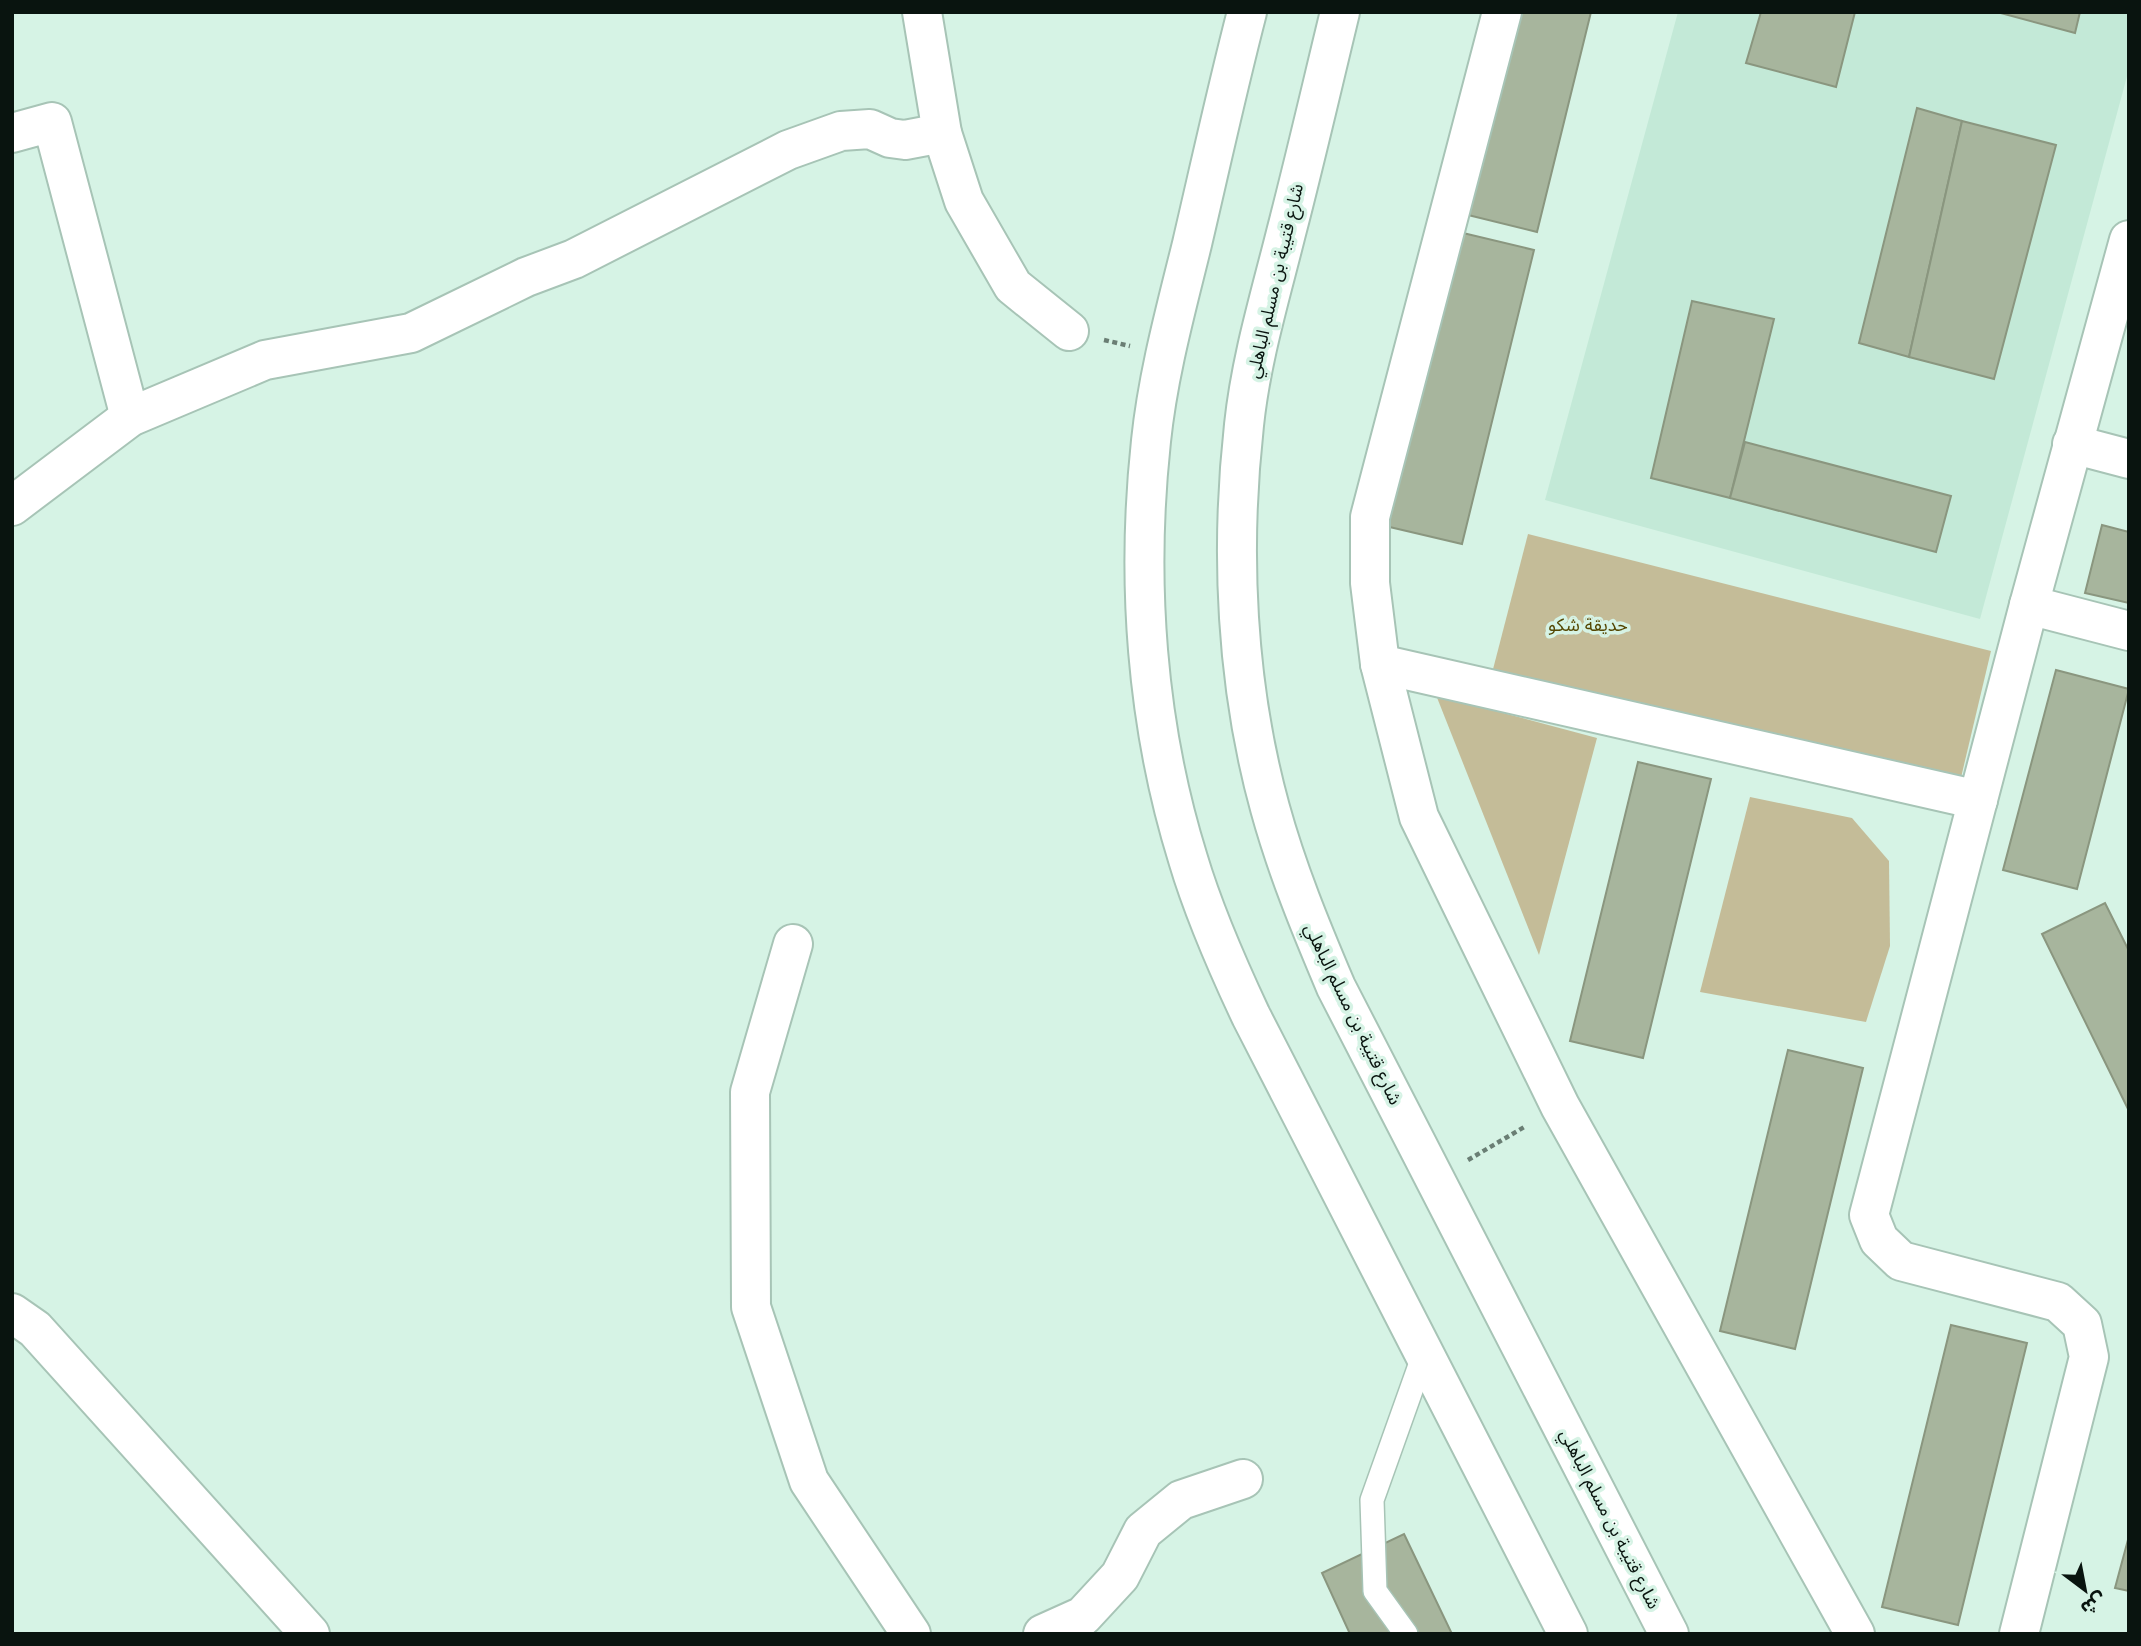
<svg xmlns="http://www.w3.org/2000/svg" width="2141" height="1646" viewBox="0 0 2141 1646" font-family="Arial,'Noto Sans Arabic',sans-serif">
	<rect width="100%" height="100%" fill="#d6f3e5"/>
	<!-- built -->
	<polygon fill="#c3e9d7" points="1678,12 2129,12 2129,69 1980,619 1545,500"/>
	<!-- green -->
	<g fill="#c4bc98">
		<polygon points="1528,534 1991,651 1959,786 1491,677"/>
		<polygon points="1436,695 1597,738 1539,955"/>
		<polygon points="1750,797 1852,818 1889,861 1890,946 1866,1022 1700,992"/>
	</g>
	<!-- building -->
	<g fill="#a7b59d" stroke="#8a967f" stroke-width="2">
		<polygon points="1519,12 1591,12 1537,232 1468,215"/>
		<polygon points="1761,12 1855,12 1836,87 1746,63"/>
		<polygon points="1997,12 2080,12 2075,33"/>
		<polygon points="1917,108 1962,121 1909,357 1859,343"/>
		<polygon points="1962,121 2056,145 1994,379 1909,357"/>
		<polygon points="1463,233 1534,250 1462,544 1381,525"/>
		<polygon points="1692,301 1774,319 1730,498 1651,478"/>
		<polygon points="1745,442 1951,496 1936,552 1730,498"/>
		<polygon points="2102,525 2129,532 2129,603 2085,593"/>
		<polygon points="2056,670 2129,689 2077,889 2003,870"/>
		<polygon points="1638,762 1711,779 1643,1058 1570,1041"/>
		<polygon points="2105,903 2129,951 2129,1111 2042,934"/>
		<polygon points="1788,1050 1863,1068 1795,1349 1720,1331"/>
		<polygon points="1951,1325 2027,1343 1958,1625 1882,1607"/>
		<polygon points="1404,1534 1452,1634 1350,1634 1322,1573"/>
		<polygon points="2129,1536 2129,1591 2115,1588"/>
	</g>
	<g fill="none" stroke-linecap="round" stroke-linejoin="round">
		<defs>
			<polyline id="lane" points="1406,1634 1375,1591 1372,1500 1424,1354"/>
			<g id="street">
				<polyline points="922,12 942,133 964,201 1013,286 1069,331"/>
				<polyline points="1502,12 1370,517 1370,583 1380,664 1419,817 1560,1106 1855,1634"/>
				<polyline points="12,133 52,122 130,417"/>
				<polyline points="2072,444 2129,459"/>
				<polyline points="12,506 130,417 265,360 411,333 526,277 574,259 788,150 841,131 870,129 890,138 905,140 942,133"/>
				<polyline points="2029,605 2129,631"/>
				<polyline points="1380,664 1978,800"/>
				<polyline points="793,944 750,1092 751,1307 809,1481 911,1634"/>
				<polyline points="12,1313 35,1329 310,1634"/>
				<polyline points="1043,1634 1083,1616 1120,1576 1143,1531 1181,1500 1243,1479"/>
				<polyline points="2019,1634 2089,1357 2082,1324 2058,1302 1901,1261 1879,1240 1869,1215 2029,605 2129,240"/>
			</g>
			<g id="primary">
				<path d="M1247,12C1227,89 1210,167 1192,244C1176,309 1158,374 1151,441C1136,580 1146,724 1188,859C1204,913 1227,965 1251,1016L1568,1634"/>
				<path d="M1340,12C1322,86 1305,160 1286,233C1270,297 1251,359 1244,425C1230,551 1236,685 1270,808C1287,870 1311,928 1336,987L1669,1634"/>
			</g>
		</defs>
		<!-- lane casing -->
		<use href="#lane" stroke="#a7c4b6" stroke-width="26"/>
		<!-- street casing -->
		<use href="#street" stroke="#a7c4b6" stroke-width="42"/>
		<!-- primary casing -->
		<use href="#primary" stroke="#a7c4b6" stroke-width="42"/>
		<!-- path -->
		<g stroke="#6a7e74" stroke-width="4.5" stroke-dasharray="5 3.5" stroke-linecap="butt">
			<polyline points="1104,340 1130,346"/>
			<polyline points="1468,1160 1526,1126"/>
		</g>
		<!-- lane -->
		<use href="#lane" stroke="#fff" stroke-width="23"/>
		<!-- street -->
		<use href="#street" stroke="#fff" stroke-width="38"/>
		<!-- primary -->
		<use href="#primary" stroke="#fff" stroke-width="38"/>
	</g>
	<g text-anchor="middle" stroke-width="7" stroke-linejoin="round" paint-order="stroke">
		<!-- street labels -->
		<g font-size="18" fill="#09140f" stroke="#d6f3e5">
			<text transform="translate(1275 281) rotate(-77)" y="6">شارع قتيبة بن مسلم الباهلي</text>
			<text transform="translate(1353 1014) rotate(64)" y="6">شارع قتيبة بن مسلم الباهلي</text>
			<text transform="translate(1610 1519) rotate(63)" y="6">شارع قتيبة بن مسلم الباهلي</text>
		</g>
		<!-- park labels -->
		<g font-size="18" fill="#544703" stroke="#d6f3e5">
			<text x="1588" y="631">حديقة شكو</text>
		</g>
	</g>
	<!-- border -->
	<rect width="2141" height="1646" fill="none" stroke="#09140f" stroke-width="28"/>
	<!-- north arrow -->
	<g transform="translate(2085 1590) rotate(148)" stroke="#d6f3e5" stroke-width="5" paint-order="stroke">
	<path d="M0-5L12 26L0 18L-12 26Z" fill="#09140f"/>
	<text y="-10" font-size="19" font-weight="bold" text-anchor="middle" fill="#09140f">ش</text>
	</g>
</svg>
